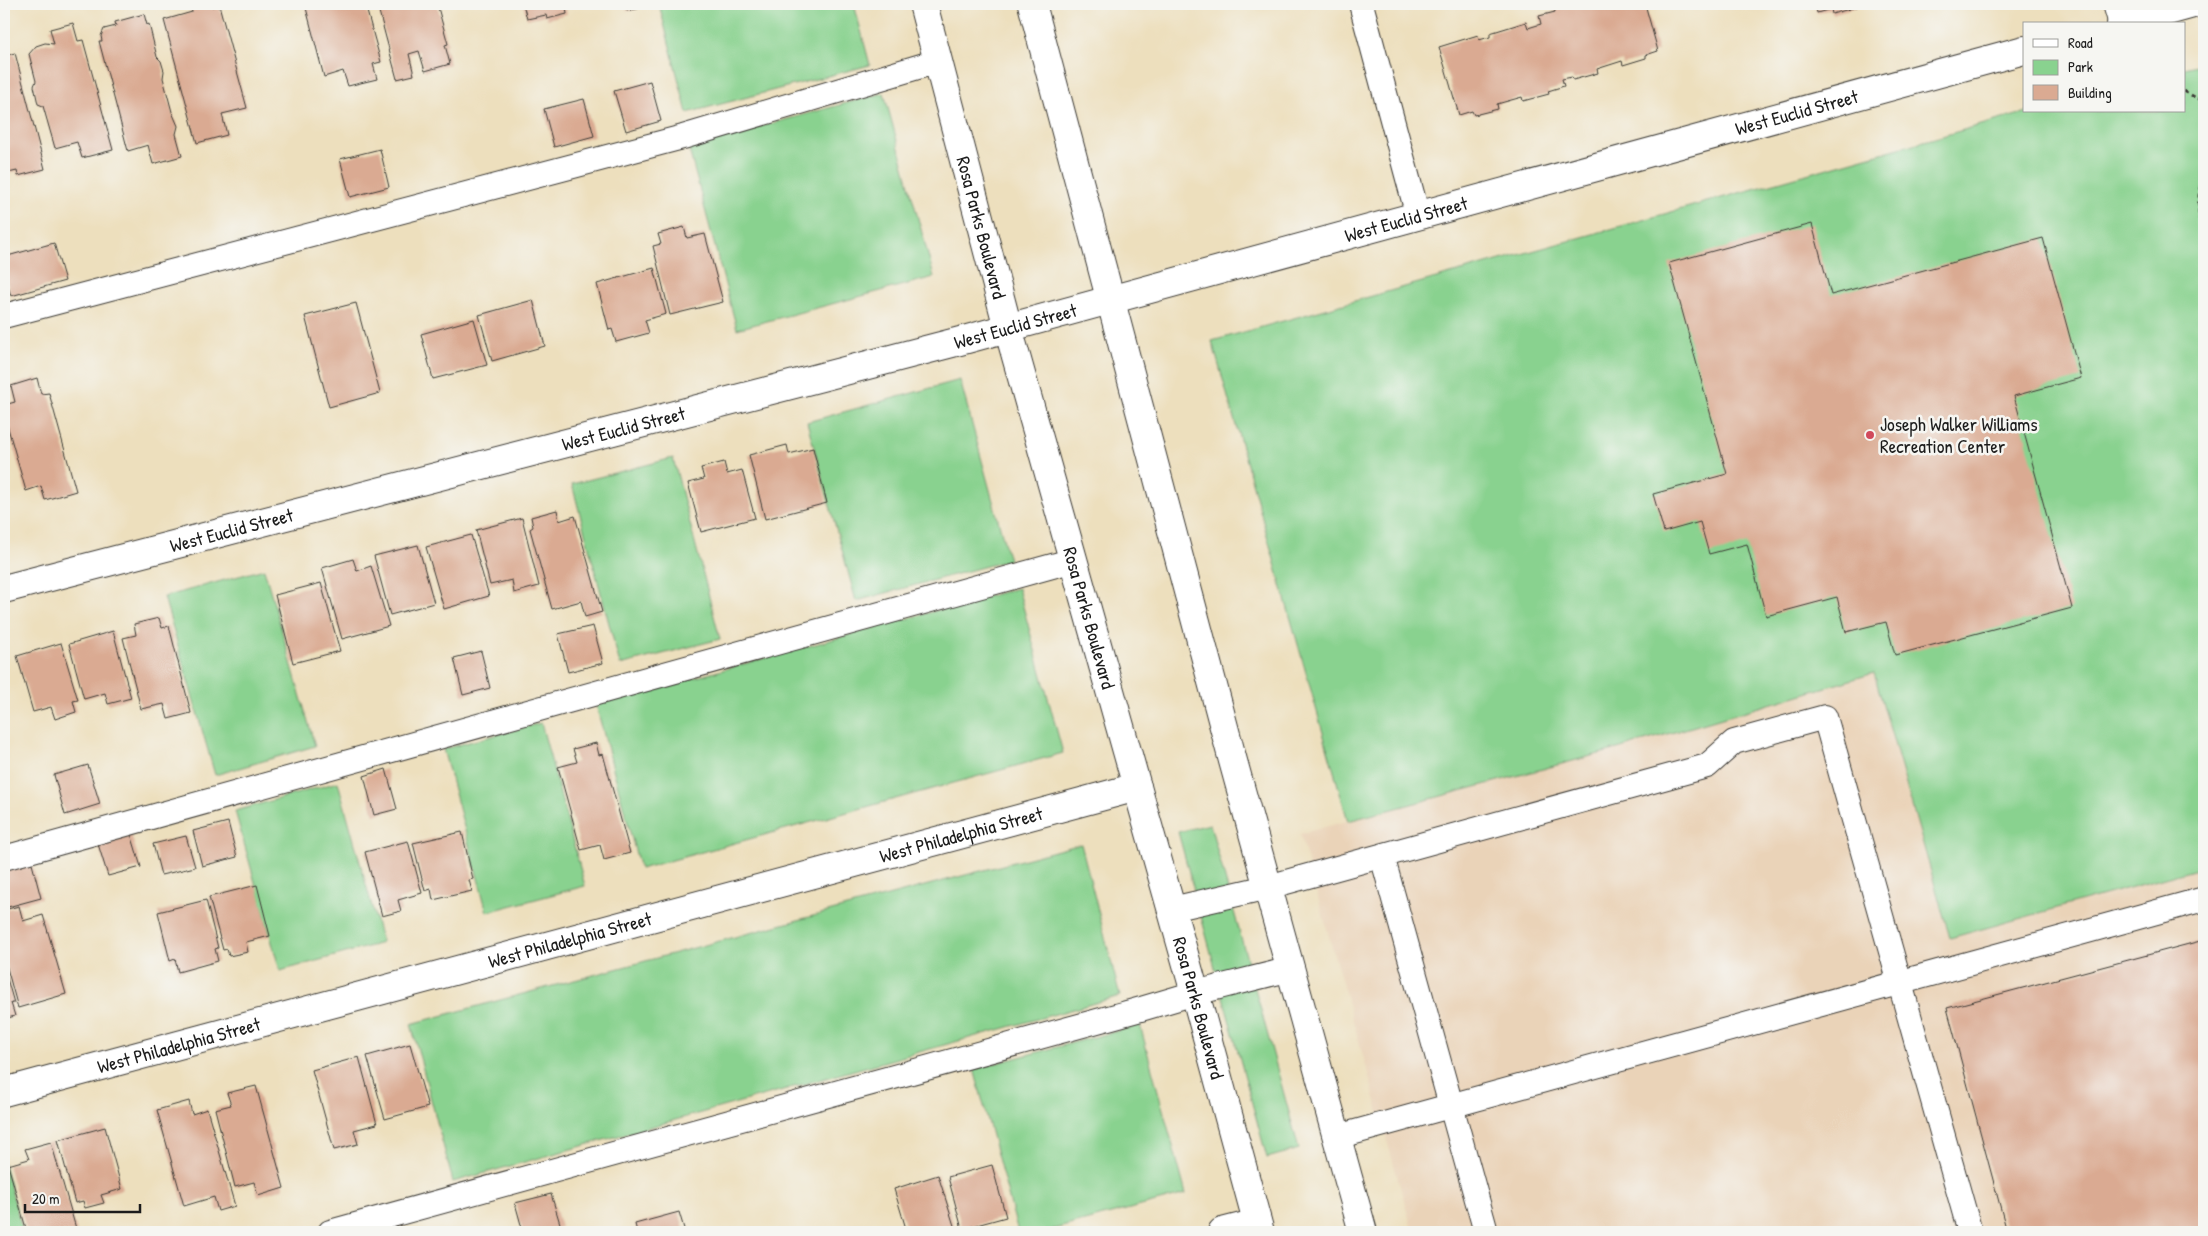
<svg xmlns="http://www.w3.org/2000/svg" width="2208" height="1236" viewBox="0 0 2208 1236" font-family="'Patrick Hand',sans-serif">
	<rect width="100%" height="100%" fill="#f6f6f2"/>
	<filter id="ink" filterUnits="userSpaceOnUse"><feTurbulence type="fractalNoise" baseFrequency=".02" numOctaves="2"/><feDisplacementMap in="SourceGraphic" scale="10" xChannelSelector="R" yChannelSelector="G"/><feConvolveMatrix kernelMatrix="1 2 1 2 8 2 1 2 1" color-interpolation-filters="sRGB"/></filter>
	<filter id="wash" filterUnits="userSpaceOnUse"><feTurbulence type="fractalNoise" baseFrequency=".0096" numOctaves="4" result="noise"/><feDisplacementMap in="SourceGraphic" scale="20" xChannelSelector="R" yChannelSelector="G"/><feGaussianBlur stdDeviation="1.12" result="paint"/><feColorMatrix in="noise" values="0 0 0 0 0 0 0 0 0 0 0 0 0 0 0 0 0 1.4 0 .05"/><feComposite in="paint" operator="in"/></filter>
	<g filter="url(#wash)">
		<rect width="100%" height="100%" fill="#eddfbd"/>
		<!-- built -->
		<polygon fill="#ead3b8" points="1874,673 1950,938 2204,867 2204,1232 1413,1232 1300,834"/>
		<!-- green -->
		<g fill="#89d28f" stroke="#527756">
			<polygon points="659,4 854,4 870,65 687,113"/>
			<polygon points="2204,63 2204,867 1950,938 1874,673 1614,750 1348,821 1212,341 2031,111 2184,111 2184,68"/>
			<polygon points="884,93 934,277 737,329 688,146"/>
			<polygon points="960,380 1009,560 856,601 807,422"/>
			<polygon points="673,458 720,639 620,665 572,484"/>
			<polygon points="264,569 315,746 215,775 164,597"/>
			<polygon points="1018,588 1063,753 640,869 596,705"/>
			<polygon points="541,723 585,886 487,912 443,749"/>
			<polygon points="338,782 382,943 280,971 235,811"/>
			<polygon points="1210,824 1299,1149 1267,1158 1178,832"/>
			<polygon points="1081,844 1120,996 453,1182 411,1024"/>
			<polygon points="1140,1025 1186,1194 1043,1232 1018,1232 974,1069"/>
			<polygon points="4,1164 23,1232 4,1232"/>
		</g>
		<g id="blocks">
			<!-- building -->
			<g fill="#daaa92">
				<polygon points="190,4 211,4 212,7 219,5 247,108 222,114 227,135 197,143 164,20 192,12"/>
				<polygon points="305,4 365,4 381,62 373,64 377,79 348,86 343,71 324,77"/>
				<polygon points="377,4 437,4 448,44 445,45 450,64 425,71 419,51 409,54 414,75 397,79"/>
				<polygon points="523,4 580,4 566,8 567,14 547,19 546,15 527,19"/>
				<polygon points="625,4 655,4 655,5 627,11"/>
				<polygon points="1565,4 1645,4 1658,51 1646,55 1646,58 1623,65 1622,61 1597,69 1598,73 1573,80 1572,77 1562,79 1564,86 1548,91 1549,94 1523,101 1522,97 1497,104 1498,109 1474,115 1472,111 1459,115 1439,47 1478,35 1479,40 1490,37 1490,33 1526,22 1528,28 1541,24 1539,16 1555,12 1554,7"/>
				<polygon points="1815,4 1855,4 1856,7 1832,14 1831,9 1817,13"/>
				<polygon points="144,14 147,25 149,24 157,57 161,61 164,71 163,78 172,112 178,126 176,134 182,156 153,164 148,145 128,151 99,41 102,41 101,36 104,29 116,26 115,22"/>
				<polygon points="73,23 78,41 83,40 113,150 82,158 77,142 55,148 43,106 38,104 34,86 36,81 29,54 36,46 45,43 54,44 50,29"/>
				<polygon points="15,53 45,169 18,176 17,171 4,174 4,56"/>
				<polygon points="650,81 661,121 626,131 614,91"/>
				<polygon points="584,99 594,136 554,147 544,109"/>
				<polygon points="380,149 389,187 350,197 340,159"/>
				<polygon points="1812,224 1831,295 2043,238 2081,378 2014,396 2072,608 1895,655 1886,622 1846,632 1837,597 1766,616 1747,544 1709,554 1700,522 1664,532 1653,494 1727,474 1669,263"/>
				<polygon points="684,227 687,238 705,234 723,302 670,315 653,246 661,244 658,234"/>
				<polygon points="54,243 65,281 11,296 4,273 4,257"/>
				<polygon points="654,268 666,314 645,320 649,333 616,342 612,329 609,330 597,284"/>
				<polygon points="533,300 545,346 492,361 479,315"/>
				<polygon points="356,303 380,393 329,407 305,316"/>
				<polygon points="474,319 487,365 433,379 421,334"/>
				<polygon points="37,378 41,394 49,393 76,491 45,500 41,486 26,491 4,414 4,405 15,402 11,386"/>
				<polygon points="787,445 789,454 813,448 827,503 765,519 749,455"/>
				<polygon points="724,462 727,474 742,470 755,518 701,532 688,483 704,479 701,468"/>
				<polygon points="557,510 559,521 575,516 602,612 585,617 581,601 552,609 530,529 533,527 531,517"/>
				<polygon points="522,518 539,586 514,593 512,580 490,585 476,530"/>
				<polygon points="471,535 489,596 444,609 426,547"/>
				<polygon points="418,545 434,603 390,615 374,556"/>
				<polygon points="353,559 357,571 371,566 389,626 342,639 322,568"/>
				<polygon points="321,583 340,651 293,663 275,595"/>
				<polygon points="159,618 162,628 169,626 191,713 168,719 164,704 141,709 123,638 136,635 134,624"/>
				<polygon points="593,626 603,663 568,672 558,634"/>
				<polygon points="113,631 131,698 108,704 105,693 84,699 69,644"/>
				<polygon points="61,643 78,700 73,701 76,712 55,719 51,707 33,712 17,656"/>
				<polygon points="481,651 490,688 463,695 454,658"/>
				<polygon points="596,743 599,755 603,754 630,853 604,860 600,845 581,850 558,767 577,762 573,749"/>
				<polygon points="88,765 100,804 65,815 54,775"/>
				<polygon points="386,769 397,809 374,815 364,776"/>
				<polygon points="228,822 237,857 202,866 193,831"/>
				<polygon points="462,832 473,879 469,880 472,891 433,900 431,889 425,891 413,843"/>
				<polygon points="131,834 141,867 108,876 98,844"/>
				<polygon points="186,836 195,867 161,875 153,844"/>
				<polygon points="408,841 422,893 398,900 401,911 382,916 365,852"/>
				<polygon points="31,860 41,898 4,908 4,867"/>
				<polygon points="257,885 270,936 246,942 248,952 229,956 227,949 223,950 209,897"/>
				<polygon points="206,900 218,948 215,949 218,961 178,972 175,959 170,961 158,912"/>
				<polygon points="19,906 23,921 43,915 66,994 18,1008 4,957 4,910"/>
				<polygon points="2204,940 2204,1232 2007,1232 1947,1008"/>
				<polygon points="4,968 14,1003 11,1003 15,1016 4,1019"/>
				<polygon points="410,1044 428,1107 385,1119 367,1056"/>
				<polygon points="359,1057 377,1124 354,1130 358,1144 334,1150 312,1070"/>
				<polygon points="256,1086 284,1188 258,1196 254,1182 235,1187 215,1109 231,1105 227,1093"/>
				<polygon points="189,1101 192,1114 207,1109 235,1206 218,1211 214,1197 184,1206 157,1110"/>
				<polygon points="105,1127 122,1189 101,1195 104,1203 85,1208 83,1201 75,1203 58,1140"/>
				<polygon points="51,1142 77,1232 27,1232 8,1165 29,1159 25,1149"/>
				<polygon points="992,1165 1006,1217 962,1229 948,1177"/>
				<polygon points="938,1175 956,1232 907,1232 894,1189"/>
				<polygon points="551,1194 561,1227 540,1232 523,1232 515,1203"/>
				<polygon points="679,1212 685,1232 637,1232 635,1224"/>
			</g>
		</g>
	</g>
	<g filter="url(#ink)">
		<use href="#blocks" fill-opacity="0" stroke="#3b3934" stroke-width="1"/>
		<g fill="none" stroke-linecap="round" stroke-linejoin="round">
			<defs>
				<g id="service">
					<polyline points="1361,4 1418,216"/>
					<polyline points="2115,4 2121,24"/>
					<polyline points="4,316 683,137 938,61"/>
					<polyline points="1382,856 1486,1232"/>
					<polyline points="4,858 1074,560"/>
					<polyline points="1172,909 1268,887 1707,766 1734,742 1825,717 1970,1232"/>
					<polyline points="1337,1137 2204,899"/>
					<polyline points="330,1232 1141,1009 1195,993 1291,969"/>
				</g>
				<g id="minor">
					<polyline points="2121,24 2193,4"/>
					<path id="s1" d="M4,589L960,341L2024,50"/>
					<path id="s2" d="M4,1092L1137,787"/>
					<polyline points="1222,1232 1257,1223"/>
				</g>
				<g id="tertiary">
					<path id="s3" d="M923,4L1008,328L1195,993L1260,1232"/>
					<polyline points="1032,4 1233,761 1363,1232"/>
				</g>
			</defs>
			<!-- service casing -->
			<use href="#service" stroke="#3b3934" stroke-width="26"/>
			<!-- minor casing -->
			<use href="#minor" stroke="#3b3934" stroke-width="30"/>
			<!-- tertiary casing -->
			<use href="#tertiary" stroke="#3b3934" stroke-width="30"/>
			<!-- path -->
			<g stroke="#3b3934" stroke-width="3" stroke-dasharray="4 4" stroke-linecap="butt">
				<polyline points="2184,91 2196,98 2204,100"/>
				<path d="M2204,170C2196,197 2198,219 2204,246"/>
			</g>
			<!-- service -->
			<use href="#service" stroke="#fff" stroke-width="24"/>
			<!-- minor -->
			<use href="#minor" stroke="#fff" stroke-width="28"/>
			<!-- tertiary -->
			<use href="#tertiary" stroke="#fff" stroke-width="28"/>
		</g>
	</g>
	<!-- markers -->
	<circle fill="#d1495b" stroke="#f6f6f2" stroke-width="2" cx="1870" cy="435" r="5"/>
	<g text-anchor="middle" stroke-width="5" stroke-linejoin="round" paint-order="stroke">
		<!-- street labels -->
		<g font-size="19" fill="#1c1c1c" stroke="#f6f6f2">
			<text dy="7" stroke="none"><textPath href="#s1" startOffset="1855">West Euclid Street</textPath></text>
			<text dy="7" stroke="none"><textPath href="#s1" startOffset="1450">West Euclid Street</textPath></text>
			<text dy="7" stroke="none"><textPath href="#s3" startOffset="231">Rosa Parks Boulevard</textPath></text>
			<text dy="7" stroke="none"><textPath href="#s1" startOffset="1045">West Euclid Street</textPath></text>
			<text dy="7" stroke="none"><textPath href="#s1" startOffset="640">West Euclid Street</textPath></text>
			<text dy="7" stroke="none"><textPath href="#s1" startOffset="235">West Euclid Street</textPath></text>
			<text dy="7" stroke="none"><textPath href="#s3" startOffset="636">Rosa Parks Boulevard</textPath></text>
			<text dy="7" stroke="none"><textPath href="#s2" startOffset="991">West Philadelphia Street</textPath></text>
			<text dy="7" stroke="none"><textPath href="#s2" startOffset="586">West Philadelphia Street</textPath></text>
			<text dy="7" stroke="none"><textPath href="#s3" startOffset="1041">Rosa Parks Boulevard</textPath></text>
			<text dy="7" stroke="none"><textPath href="#s2" startOffset="181">West Philadelphia Street</textPath></text>
		</g>
		<!-- poi labels -->
		<g font-size="19" fill="#1c1c1c" stroke="#f6f6f2" text-anchor="start">
			<text x="1880" y="431">Joseph Walker Williams<tspan x="1880" dy="22">Recreation Center</tspan></text>
		</g>
	</g>
	<!-- margin -->
	<rect width="2208" height="1236" fill="none" stroke="#f6f6f2" stroke-width="20"/>
	<!-- legend -->
	<rect x="2023" y="22" width="162" height="90" fill="#f6f6f2" stroke="#9f9f9c"/>
	<rect x="2033" y="39" width="25" height="8" fill="#ffffff" stroke="#9f9f9c"/>
	<text x="2068" y="48" font-size="15" fill="#1c1c1c">Road</text>
	<rect x="2033" y="60" width="25" height="15" fill="#89d28f" stroke="#9f9f9c"/>
	<text x="2068" y="72" font-size="15" fill="#1c1c1c">Park</text>
	<rect x="2033" y="85" width="25" height="15" fill="#daaa92" stroke="#9f9f9c"/>
	<text x="2068" y="98" font-size="15" fill="#1c1c1c">Building</text>
	<!-- scale -->
	<path d="M25 1204v8h115v-8" fill="none" stroke="#1c1c1c" stroke-width="2.5"/>
	<text x="32" y="1204" font-size="15" fill="#1c1c1c" stroke="#f6f6f2" stroke-width="4" paint-order="stroke">20 m</text>
</svg>
